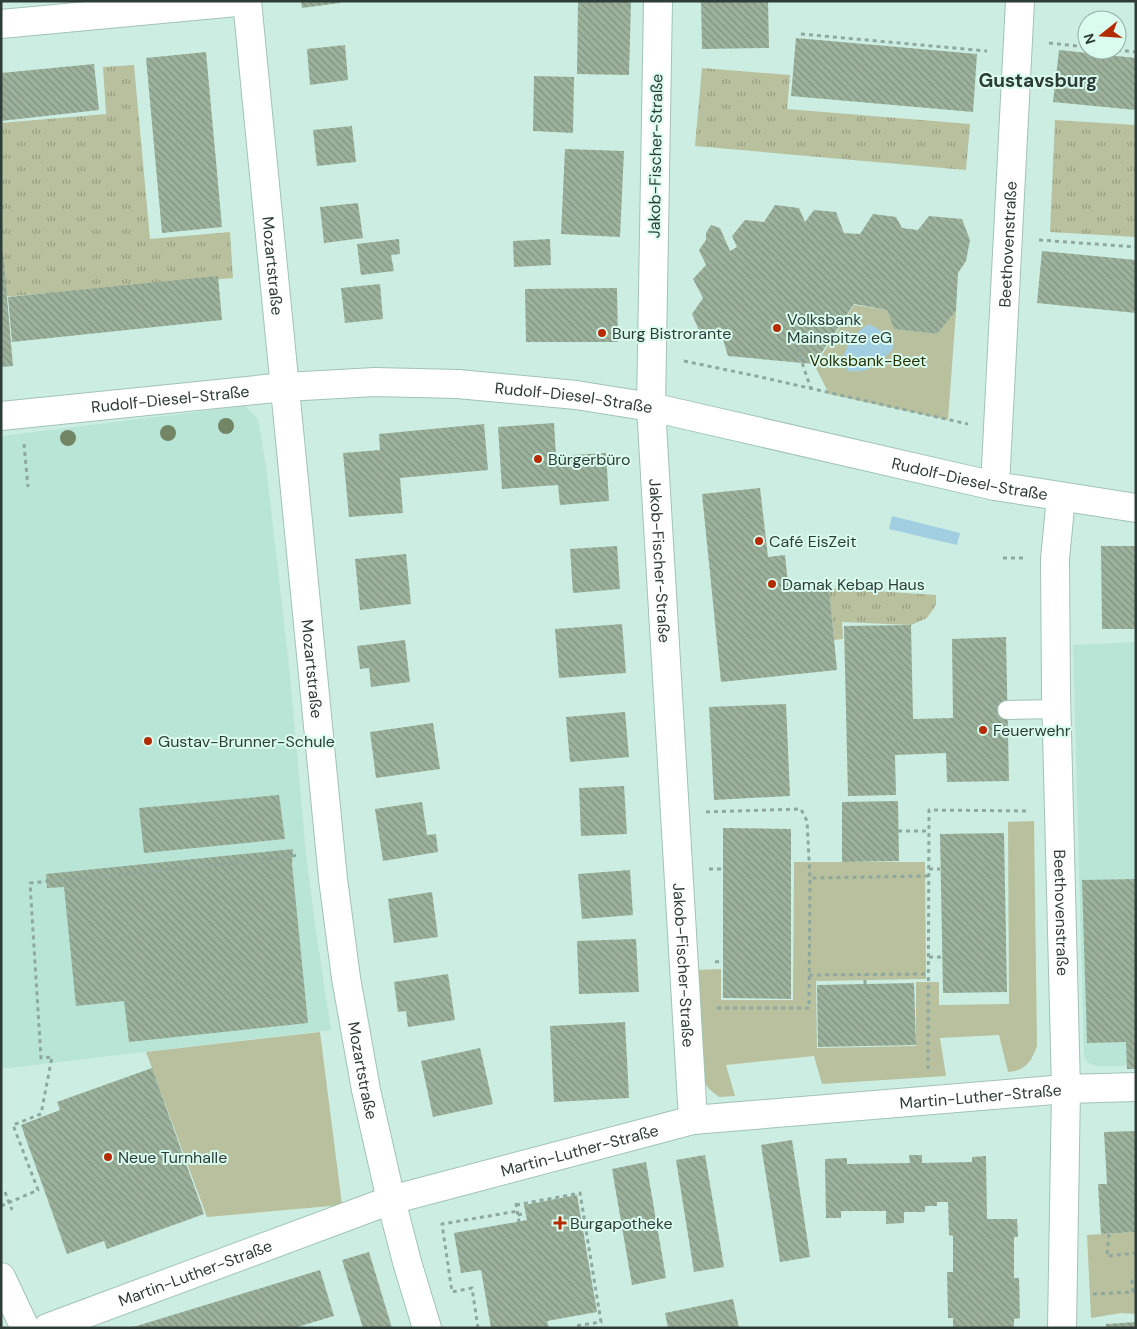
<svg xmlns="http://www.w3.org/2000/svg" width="1137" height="1329" viewBox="0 0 1137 1329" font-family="'DM Sans',sans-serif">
	<defs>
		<pattern id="grass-tufts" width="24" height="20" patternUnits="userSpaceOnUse" patternTransform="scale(1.25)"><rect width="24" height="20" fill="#b8c09e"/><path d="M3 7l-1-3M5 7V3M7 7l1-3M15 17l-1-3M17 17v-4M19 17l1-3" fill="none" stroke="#969d82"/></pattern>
		<pattern id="building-back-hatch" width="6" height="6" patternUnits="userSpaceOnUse" patternTransform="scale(1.25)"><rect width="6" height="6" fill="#9db29c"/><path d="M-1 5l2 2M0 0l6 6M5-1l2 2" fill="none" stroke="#809280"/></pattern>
	</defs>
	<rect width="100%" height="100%" fill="#cceee2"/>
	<!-- built -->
	<g fill="#b9e5d6">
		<polygon points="245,406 258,419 267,473 290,675 306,854 315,924 331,1030 1,1069 1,436"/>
		<polygon points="1136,642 1136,1066 1097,1066 1090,1064 1084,1057 1073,645"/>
	</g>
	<!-- grass -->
	<g fill="url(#grass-tufts)">
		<polygon points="134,65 150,239 230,232 233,278 1,297 1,123 106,114 103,67"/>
		<polygon points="702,68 790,75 787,109 970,124 966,170 695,146"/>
		<polygon points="1055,120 1136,125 1136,237 1050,232"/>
		<polygon points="829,588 936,595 936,605 927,618 911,625 842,622 843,639 834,640"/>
	</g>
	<!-- green -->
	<g fill="#b8c09e">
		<polygon points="854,305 887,310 894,329 937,334 956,311 948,420 829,394 815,366"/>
		<path d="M1034,821L1037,1046C1032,1061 1025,1071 1008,1072L999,1035L940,1038L946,1076L822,1084L814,1056L726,1065L735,1096L719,1097L709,1089L703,1080L696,970L721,969V1000H793L794,862H925L926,979L816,981L817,1048L916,1046V982H939V1005L1009,1004L1008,822Z"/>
		<polygon points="320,1032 342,1205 207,1217 146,1052"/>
		<polygon points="1136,1232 1136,1314 1121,1313 1091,1318 1087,1235"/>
	</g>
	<!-- water -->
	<g fill="#a2cee1">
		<path d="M869,324L892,337C896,351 891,351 881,360C869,371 864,372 848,371L842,360C847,345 854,332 869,324Z"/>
		<polygon points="892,516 960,533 957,545 889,529"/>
	</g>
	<!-- building -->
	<g fill="url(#building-back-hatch)">
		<polygon points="301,1 340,1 340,3 302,8"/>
		<polygon points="578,1 631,1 629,75 577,74"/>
		<polygon points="701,1 768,1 769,48 702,49"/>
		<polygon points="796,38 977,54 973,112 791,96"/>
		<polygon points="345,45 348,80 310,85 307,49"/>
		<polygon points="1059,50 1136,58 1136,110 1053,102"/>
		<polygon points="206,52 222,227 162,233 146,58"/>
		<polygon points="94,64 99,110 1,121 1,73"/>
		<polygon points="534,76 574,77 573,133 533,131"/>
		<polygon points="352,126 356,162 317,166 313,130"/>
		<polygon points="565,149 624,151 620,237 561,234"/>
		<polygon points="358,203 363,238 324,243 320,207"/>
		<polygon points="775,205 799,208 805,222 814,210 836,212 844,233 860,234 873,214 896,217 902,228 918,230 929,216 962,219 970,240 966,261 958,273 956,311 937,334 894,329 887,310 854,304 814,364 728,356 722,336 701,335 692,314 703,298 693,279 706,265 699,250 706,240 706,233 711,225 720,228 730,251 737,247 732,236 745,220 764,222"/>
		<polygon points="399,239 400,254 391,255 394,271 361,275 357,244"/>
		<polygon points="550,239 551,265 514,267 513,241"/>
		<polygon points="1,251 3,251 13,366 1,367"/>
		<polygon points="1042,251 1136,260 1136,313 1037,303"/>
		<polygon points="218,276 222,320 12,342 8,297"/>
		<polygon points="380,284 383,319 345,323 341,288"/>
		<polygon points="617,288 618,342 526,342 525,289"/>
		<polygon points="554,423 556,456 606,453 609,501 560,505 558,485 502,489 498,427"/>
		<polygon points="484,424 488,470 400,478 403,513 349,517 343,453 380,450 379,434"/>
		<polygon points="760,488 768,557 785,555 789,592 829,588 837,670 721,682 702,494"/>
		<polygon points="617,546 620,589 573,593 570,549"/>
		<polygon points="1101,546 1136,546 1136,629 1102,629"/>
		<polygon points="406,554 411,604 360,610 355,559"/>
		<polygon points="622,624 626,673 559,678 555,629"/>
		<polygon points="911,625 913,719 953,718 952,639 1006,637 1009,781 947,782 946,753 895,755 896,795 848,796 844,626"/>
		<polygon points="405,640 410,682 371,687 369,668 360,669 357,646"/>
		<polygon points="786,704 790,796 714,800 709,707"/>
		<polygon points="625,712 629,757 570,762 566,717"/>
		<polygon points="433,723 440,769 376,778 370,732"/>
		<polygon points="624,786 627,834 581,836 579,788"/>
		<polygon points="279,795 285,839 144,853 139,808"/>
		<polygon points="898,801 899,861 842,862 842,802"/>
		<polygon points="422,802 427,835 436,834 438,852 383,861 375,809"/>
		<polygon points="723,828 791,829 791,999 723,998"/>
		<polygon points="1004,833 1007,992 943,993 940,834"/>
		<polygon points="293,849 292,864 308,1023 129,1042 124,1001 76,1006 64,887 47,888 46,874"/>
		<polygon points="630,870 633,915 582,919 578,874"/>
		<polygon points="1136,879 1136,1069 1127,1069 1126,1042 1087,1043 1082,880"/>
		<polygon points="432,892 438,937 394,943 388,899"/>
		<polygon points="636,939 639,992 579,994 577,941"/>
		<polygon points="448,974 455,1020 408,1027 406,1011 398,1012 394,982"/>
		<polygon points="914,983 916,1045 818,1047 817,985"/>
		<polygon points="625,1022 629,1098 554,1102 550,1026"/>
		<polygon points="480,1048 493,1104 433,1117 421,1061"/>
		<polygon points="152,1068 204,1214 107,1249 104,1241 67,1254 21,1125 60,1110 57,1102"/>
		<polygon points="1136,1131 1136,1232 1101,1234 1098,1184 1107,1184 1104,1132"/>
		<polygon points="792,1140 810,1257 780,1262 761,1145"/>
		<polygon points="705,1155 724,1267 694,1272 676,1160"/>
		<polygon points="909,1155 922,1155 922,1163 972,1162 972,1157 986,1156 987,1219 1017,1219 1018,1237 1014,1237 1014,1278 1019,1278 1020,1318 1014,1319 1014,1328 953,1328 953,1318 948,1318 947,1272 953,1272 953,1236 949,1235 948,1202 937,1202 937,1206 925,1206 925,1212 904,1212 904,1223 886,1224 886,1211 841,1211 841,1218 826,1218 825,1159 847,1158 847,1164 910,1163"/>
		<polygon points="646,1162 666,1278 632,1285 612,1169"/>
		<polygon points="577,1195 597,1312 547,1321 549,1328 491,1328 481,1270 461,1273 454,1233 527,1220 524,1205"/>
		<polygon points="369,1252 392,1328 363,1328 342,1260"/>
		<polygon points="320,1270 334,1316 294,1328 130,1328"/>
		<polygon points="733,1299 739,1328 668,1328 665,1313"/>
		<polygon points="1136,1322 1136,1328 1106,1328 1106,1324"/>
	</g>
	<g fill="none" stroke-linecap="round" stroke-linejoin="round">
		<defs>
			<polyline id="lane" points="1007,710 1057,709"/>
			<g id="street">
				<path id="s1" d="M247,1L333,879L346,978L366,1090L391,1200L407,1262L427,1328"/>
				<path id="s2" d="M658,1L651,407L693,1120"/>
				<polyline points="1,24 247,1"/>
				<path id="s3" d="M1,416L285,387L375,382L458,384L576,395L651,407L995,486L1136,508"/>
				<path id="s4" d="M995,486L1020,1"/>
				<path id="s5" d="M1061,497L1055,559L1056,693L1066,1089L1062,1328"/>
				<polyline points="1,1277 25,1328"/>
				<path id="s6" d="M47,1328L391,1200L693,1120L1066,1089L1136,1087"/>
			</g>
		</defs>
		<!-- lane casing -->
		<use href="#lane" stroke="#a1c3b7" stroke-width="20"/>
		<!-- street casing -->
		<use href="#street" stroke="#a1c3b7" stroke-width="30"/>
		<!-- path -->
		<g stroke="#8ea89f" stroke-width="3" stroke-dasharray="4 4" stroke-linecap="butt">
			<polyline points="801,34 987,51"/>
			<polyline points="1049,43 1087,47"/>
			<polyline points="1117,50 1136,52"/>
			<polyline points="1039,240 1136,247"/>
			<polyline points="792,333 811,389"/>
			<polyline points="684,361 756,376 968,424"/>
			<polyline points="24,444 28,487"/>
			<polyline points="1003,558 1024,558"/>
			<polyline points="706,812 801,809 807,821 810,878 929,876"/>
			<polyline points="898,831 929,831"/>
			<polyline points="709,869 723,869"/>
			<polyline points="929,869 940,869"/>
			<polyline points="929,957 942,957"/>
			<polyline points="715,962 723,961"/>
			<polyline points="809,975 928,974"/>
			<polyline points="865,984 865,975"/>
			<polyline points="717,1008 809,1008 810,878"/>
			<polyline points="928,1069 929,810 1030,811"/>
			<polyline points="5,1192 12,1210"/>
			<polyline points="516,1203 519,1222"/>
			<polyline points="516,1205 580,1193 601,1322 575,1326 576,1328"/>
			<polyline points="1,1206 38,1190 13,1125 41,1114 52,1057 41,1058 30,883 246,862 299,855"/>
			<polyline points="518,1215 526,1213"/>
			<polyline points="1109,1234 1107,1256 1136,1253"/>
			<polyline points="1093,1294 1133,1292 1132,1281 1136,1281"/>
			<polyline points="478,1328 472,1288 452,1292 442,1224 518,1211"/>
		</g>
		<!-- lane -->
		<use href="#lane" stroke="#fff" stroke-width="18"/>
		<!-- street -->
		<use href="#street" stroke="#fff" stroke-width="28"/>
	</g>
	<!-- trees -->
	<g fill="#728666">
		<circle cx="226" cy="426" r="8"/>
		<circle cx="168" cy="433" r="8"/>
		<circle cx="68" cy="438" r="8"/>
	</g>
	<!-- markers -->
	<g fill="#b52b00" stroke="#d9fcef" stroke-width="2">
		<circle cx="777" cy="328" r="5"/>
		<circle cx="602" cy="333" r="5"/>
		<circle cx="538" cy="459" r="5"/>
		<circle cx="759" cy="541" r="5"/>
		<circle cx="772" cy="584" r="5"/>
		<circle cx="983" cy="730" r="5"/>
		<circle cx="148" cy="741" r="5"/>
		<circle cx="108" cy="1157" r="5"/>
		<path d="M557.5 1215.5h5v5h5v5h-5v5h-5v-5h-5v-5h5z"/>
	</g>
	<g text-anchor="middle" stroke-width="4" stroke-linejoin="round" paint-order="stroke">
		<!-- street labels -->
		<g font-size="16" fill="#2e3c37" stroke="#d9fcef">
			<text transform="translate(655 156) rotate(-89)" y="6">Jakob-Fischer-Straße</text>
			<text dy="6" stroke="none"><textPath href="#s4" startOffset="242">Beethovenstraße</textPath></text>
			<text dy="6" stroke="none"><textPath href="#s1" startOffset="266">Mozartstraße</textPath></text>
			<text dy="6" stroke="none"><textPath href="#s3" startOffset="170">Rudolf-Diesel-Straße</textPath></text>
			<text dy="6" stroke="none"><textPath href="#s3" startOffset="575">Rudolf-Diesel-Straße</textPath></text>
			<text dy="6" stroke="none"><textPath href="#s3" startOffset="980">Rudolf-Diesel-Straße</textPath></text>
			<text dy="6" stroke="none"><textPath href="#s2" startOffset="560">Jakob-Fischer-Straße</textPath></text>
			<text dy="6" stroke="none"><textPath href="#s1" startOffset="671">Mozartstraße</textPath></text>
			<text dy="6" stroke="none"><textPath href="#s5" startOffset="416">Beethovenstraße</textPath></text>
			<text dy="6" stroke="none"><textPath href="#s2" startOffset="965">Jakob-Fischer-Straße</textPath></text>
			<text dy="6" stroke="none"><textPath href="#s1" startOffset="1076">Mozartstraße</textPath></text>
			<text dy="6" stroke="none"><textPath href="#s6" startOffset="968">Martin-Luther-Straße</textPath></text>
			<text dy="6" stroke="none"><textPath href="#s6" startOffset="562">Martin-Luther-Straße</textPath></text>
			<text dy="6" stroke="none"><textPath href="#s6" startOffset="158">Martin-Luther-Straße</textPath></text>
		</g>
		<!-- poi labels -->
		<g font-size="16" fill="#2e3c37" stroke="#d9fcef" text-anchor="start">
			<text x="787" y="325">Volksbank<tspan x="787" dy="18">Mainspitze eG</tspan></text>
			<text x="612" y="339">Burg Bistrorante</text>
			<text x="548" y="465">Bürgerbüro</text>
			<text x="769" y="547">Café EisZeit</text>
			<text x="782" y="590">Damak Kebap Haus</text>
			<text x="993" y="736">Feuerwehr</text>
			<text x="158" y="747">Gustav-Brunner-Schule</text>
			<text x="118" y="1163">Neue Turnhalle</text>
			<text x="570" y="1229">Burgapotheke</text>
		</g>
		<!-- park labels -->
		<g font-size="16" fill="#293000" stroke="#d9fcef">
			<text x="868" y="366">Volksbank-Beet</text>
		</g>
		<!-- quarter labels -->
		<g font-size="19" font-weight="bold" fill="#2e3c37" stroke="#d9fcef">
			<text x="1038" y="87">Gustavsburg</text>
		</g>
	</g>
	<!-- border -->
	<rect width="1137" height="1329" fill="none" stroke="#2e3c37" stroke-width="5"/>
	<!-- north arrow -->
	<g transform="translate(1102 35) rotate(253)"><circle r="24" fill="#d9fcef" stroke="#95afa5"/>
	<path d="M0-4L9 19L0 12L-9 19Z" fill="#b52b00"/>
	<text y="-8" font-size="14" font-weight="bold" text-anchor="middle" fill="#2e3c37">N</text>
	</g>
</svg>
